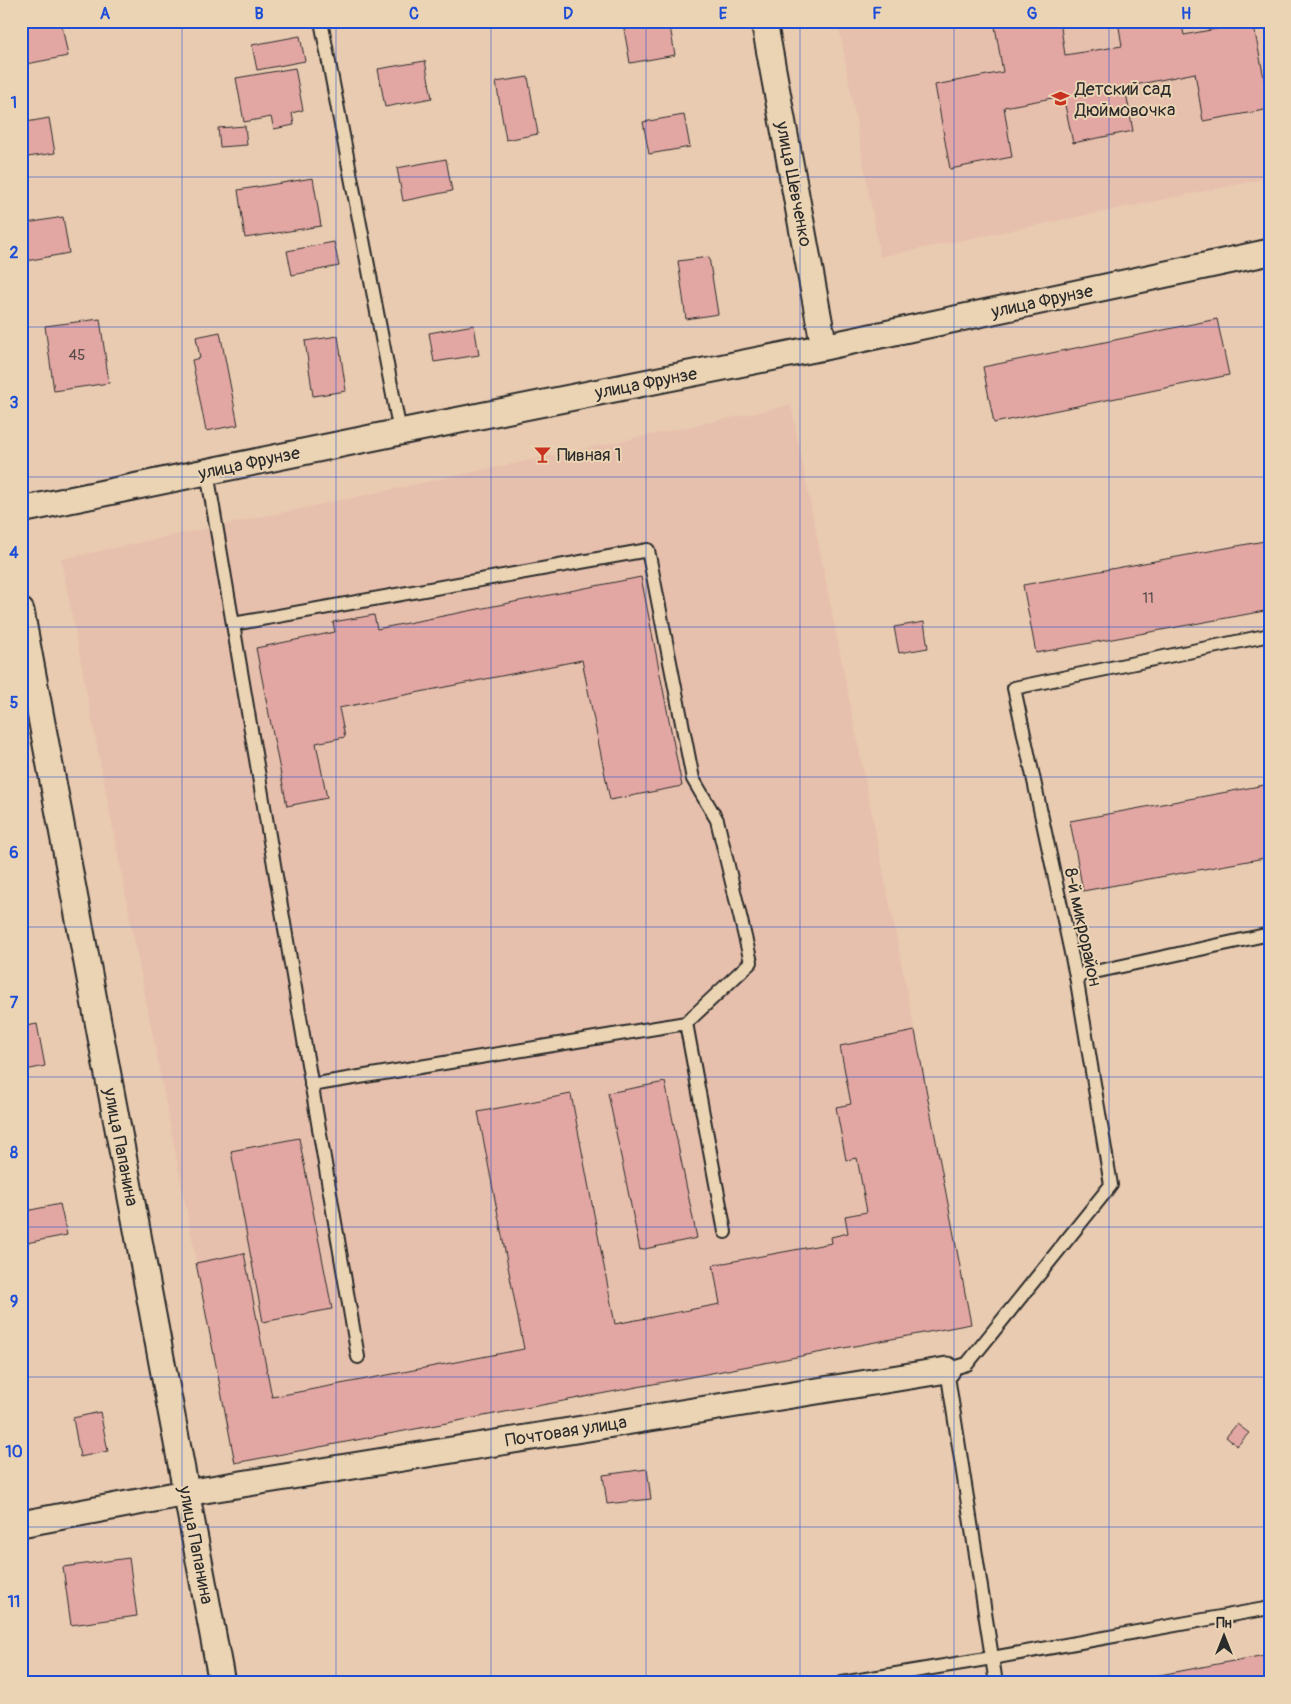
<svg xmlns="http://www.w3.org/2000/svg" width="1291" height="1704" viewBox="0 0 1291 1704" font-family="Pangolin,sans-serif">
	<rect width="100%" height="100%" fill="#e9cbb1"/>
	<filter id="ink" filterUnits="userSpaceOnUse"><feTurbulence type="fractalNoise" baseFrequency=".02" numOctaves="2"/><feDisplacementMap in="SourceGraphic" scale="10" xChannelSelector="R" yChannelSelector="G"/><feConvolveMatrix kernelMatrix="1 2 1 2 8 2 1 2 1" color-interpolation-filters="sRGB"/></filter>
	<g filter="url(#ink)">
		<!-- built -->
		<g fill="#e7c0ad">
			<polygon points="838,21 1270,21 1270,178 880,257"/>
			<polygon points="791,405 915,1031 971,1324 235,1463 61,559"/>
		</g>
		<!-- building -->
		<g fill="#e2a7a3" stroke="#2b2b2b">
			<polygon points="48,21 61,21 68,56 21,65 21,27"/>
			<polygon points="669,21 675,55 630,63 624,29"/>
			<polygon points="994,21 1060,21 1065,55 1122,46 1118,21 1181,21 1184,35 1253,22 1270,109 1203,121 1195,73 1125,87 1133,131 1073,143 1063,96 1004,107 1012,157 950,169 935,85 1003,72"/>
			<polygon points="300,36 305,61 257,70 252,45"/>
			<polygon points="425,61 432,98 385,107 378,69"/>
			<polygon points="295,68 303,110 292,113 294,125 274,129 271,117 244,122 236,78"/>
			<polygon points="528,77 538,134 506,140 496,82"/>
			<polygon points="684,115 690,147 649,154 643,122"/>
			<polygon points="49,118 55,153 21,158 21,123"/>
			<polygon points="245,126 247,145 220,147 218,128"/>
			<polygon points="446,159 452,191 403,201 397,168"/>
			<polygon points="313,178 321,226 245,238 238,190"/>
			<polygon points="63,217 69,253 26,261 21,224"/>
			<polygon points="334,242 339,266 292,275 287,251"/>
			<polygon points="709,257 718,314 686,319 678,261"/>
			<polygon points="100,319 109,383 54,391 45,326"/>
			<polygon points="1217,319 1229,375 994,423 983,367"/>
			<polygon points="474,325 479,355 434,362 429,333"/>
			<polygon points="220,332 238,425 206,431 192,360 200,358 196,337"/>
			<polygon points="338,336 346,391 313,396 305,341"/>
			<polygon points="1270,540 1270,610 1036,653 1023,585"/>
			<polygon points="641,577 682,786 610,800 582,660 339,708 345,737 316,743 327,798 287,806 256,648 335,632 333,622 374,615 377,629"/>
			<polygon points="924,622 928,648 899,653 894,627"/>
			<polygon points="1270,784 1270,857 1083,891 1070,821"/>
			<polygon points="37,1024 45,1066 21,1071 21,1027"/>
			<polygon points="915,1031 971,1324 235,1463 196,1263 244,1253 272,1397 524,1349 478,1112 571,1094 615,1324 720,1304 713,1265 832,1243 831,1237 848,1233 845,1216 867,1212 857,1158 846,1160 836,1107 851,1104 840,1046"/>
			<polygon points="665,1082 697,1238 640,1250 608,1093"/>
			<polygon points="299,1138 332,1309 263,1322 231,1151"/>
			<polygon points="60,1204 67,1235 21,1244 21,1212"/>
			<polygon points="100,1412 108,1451 80,1457 73,1418"/>
			<polygon points="1237,1424 1249,1433 1237,1446 1226,1437"/>
			<polygon points="647,1469 651,1499 607,1504 603,1475"/>
			<polygon points="129,1558 137,1616 71,1625 63,1567"/>
			<polygon points="1270,1654 1270,1683 1118,1683"/>
		</g>
		<g fill="none" stroke-linecap="round" stroke-linejoin="round">
			<defs>
				<g id="lane">
					<polyline points="321,21 400,432"/>
					<polyline points="207,472 358,1357"/>
					<polyline points="233,624 648,550 693,779 717,820 751,962 686,1023 311,1085"/>
					<polyline points="1076,976 1270,934"/>
					<polyline points="686,1023 725,1232"/>
					<polyline points="842,1683 992,1658 1270,1608"/>
					<polyline points="996,1683 947,1370 967,1364 1111,1185 1076,976 1014,688 1270,635"/>
				</g>
				<g id="street">
					<polyline points="764,21 824,347"/>
					<polyline points="21,510 400,432 824,347 1270,252"/>
					<polyline points="21,611 222,1683"/>
					<polyline points="21,1524 186,1493 947,1370"/>
				</g>
			</defs>
			<!-- lane casing -->
			<use href="#lane" stroke="#2b2b2b" stroke-width="16"/>
			<!-- street casing -->
			<use href="#street" stroke="#2b2b2b" stroke-width="29"/>
			<!-- lane -->
			<use href="#lane" stroke="#ebd4b4" stroke-width="12"/>
			<!-- street -->
			<use href="#street" stroke="#ebd4b4" stroke-width="25"/>
		</g>
	</g>
	<!-- grid -->
	<path fill="none" stroke="#1d4ed8" stroke-width="1" stroke-opacity="0.55" d="M182,21V1683M336,21V1683M491,21V1683M646,21V1683M800,21V1683M954,21V1683M1109,21V1683M21,177H1270M21,327H1270M21,477H1270M21,627H1270M21,777H1270M21,927H1270M21,1077H1270M21,1227H1270M21,1377H1270M21,1527H1270"/>
	<!-- icons -->
	<defs>
		<symbol id="school-bare" viewBox="-9 -9 18 18"><path d="M0-5L7-2L0 1L-7-2ZM-4 1L0 2.5L4 1V4Q0 6-4 4Z" fill="#c8321e" stroke="#ebd4b4" stroke-width="2.5" paint-order="stroke"/></symbol>
		<symbol id="bar-bare" viewBox="-9 -9 18 18"><path d="M-6-5H6L.8 .8V4.5H3.5V6h-7V4.5H-.8V.8Z" fill="#c8321e" stroke="#ebd4b4" stroke-width="2.5" paint-order="stroke"/></symbol>
	</defs>
	<g fill-rule="evenodd">
		<use href="#school-bare" x="1048" y="86" width="25" height="25"/>
		<use href="#bar-bare" x="530" y="442" width="25" height="25"/>
	</g>
	<g text-anchor="middle" stroke-width="4" stroke-linejoin="round" paint-order="stroke">
		<!-- number labels -->
		<g font-size="15" fill="#594a49">
			<text x="77" y="360">45</text>
			<text x="1148" y="603">11</text>
		</g>
		<!-- poi labels -->
		<g font-size="18" fill="#2b2b2b" stroke="#ebd4b4" text-anchor="start">
			<text x="1075" y="95">Детский сад<tspan x="1075" dy="21">Дюймовочка</tspan></text>
			<text x="557" y="461">Пивная 1</text>
		</g>
		<!-- street labels -->
		<g font-size="18" fill="#2b2b2b" stroke="#ebd4b4">
			<text transform="translate(794 184) rotate(79)" y="6">улица Шевченко</text>
			<text transform="translate(1042 301) rotate(-12)" y="6">улица Фрунзе</text>
			<text transform="translate(646 383) rotate(-11)" y="6">улица Фрунзе</text>
			<text transform="translate(249 463) rotate(-12)" y="6">улица Фрунзе</text>
			<text transform="translate(1083 927) rotate(78)" y="6">8-й микрорайон</text>
			<text transform="translate(121 1147) rotate(79)" y="6">улица Папанина</text>
			<text transform="translate(566 1431) rotate(-9)" y="6">Почтовая улица</text>
			<text transform="translate(196 1545) rotate(79)" y="6">улица Папанина</text>
		</g>
	</g>
	<!-- margin -->
	<rect width="1291" height="1704" fill="none" stroke="#ebd4b4" stroke-width="55"/>
	<!-- north arrow -->
	<g transform="translate(1224 1636)" stroke="#ebd4b4" stroke-width="4" paint-order="stroke">
	<path d="M0-4L9 19L0 12L-9 19Z" fill="#2b2b2b"/>
	<text y="-8" font-size="14" font-weight="bold" text-anchor="middle" fill="#2b2b2b">Пн</text>
	</g>
	<rect x="28" y="28" width="1236" height="1648" fill="none" stroke="#1d4ed8" stroke-width="2"/>
	<g font-size="16" text-anchor="middle" font-weight="bold" fill="#1d4ed8">
		<text x="105" y="19">A</text>
		<text x="259" y="19">B</text>
		<text x="414" y="19">C</text>
		<text x="568" y="19">D</text>
		<text x="723" y="19">E</text>
		<text x="877" y="19">F</text>
		<text x="1032" y="19">G</text>
		<text x="1186" y="19">H</text>
		<text x="14" y="108">1</text>
		<text x="14" y="258">2</text>
		<text x="14" y="408">3</text>
		<text x="14" y="558">4</text>
		<text x="14" y="708">5</text>
		<text x="14" y="858">6</text>
		<text x="14" y="1008">7</text>
		<text x="14" y="1158">8</text>
		<text x="14" y="1307">9</text>
		<text x="14" y="1457">10</text>
		<text x="14" y="1607">11</text>
	</g>
</svg>
